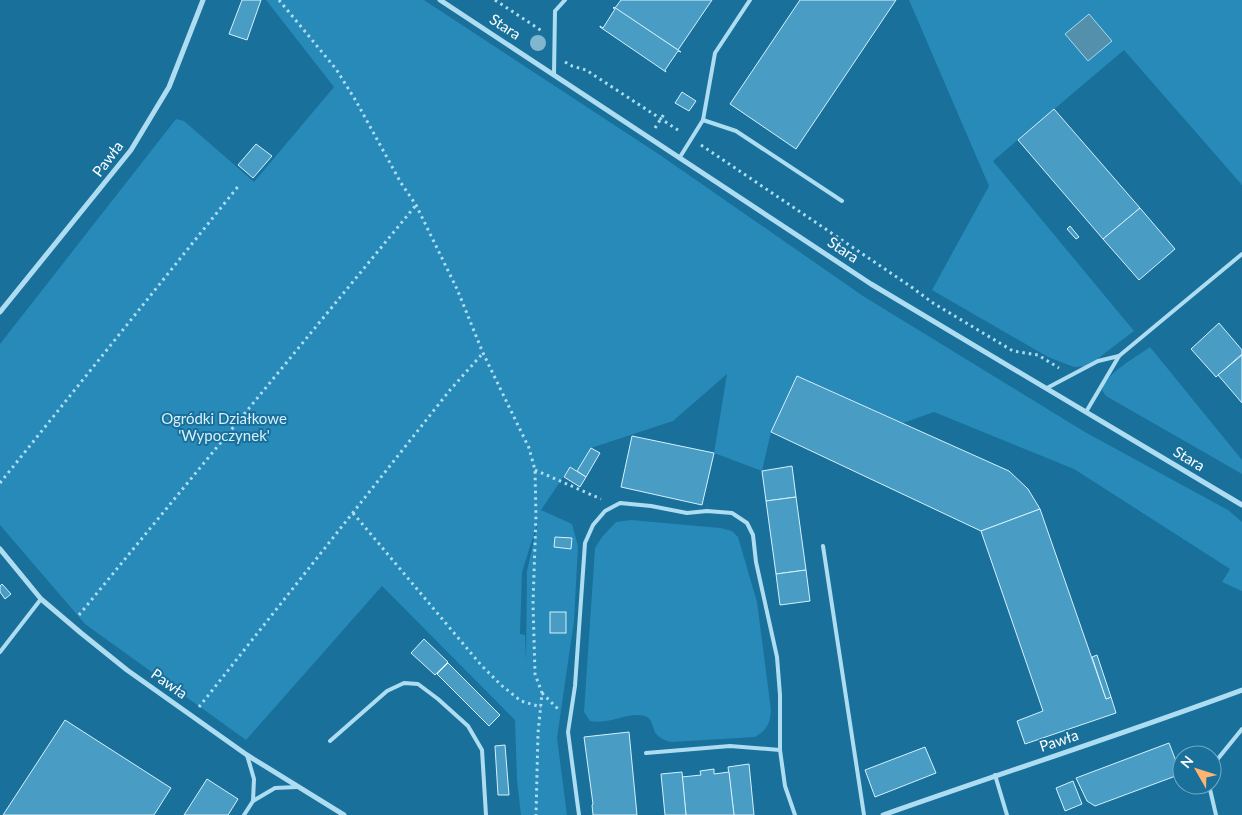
<svg xmlns="http://www.w3.org/2000/svg" width="1242" height="815" viewBox="0 0 1242 815" font-family="Lato,sans-serif">
	<rect width="100%" height="100%" fill="#18709b"/>
	<!-- green -->
	<g fill="#278ab8" fill-rule="evenodd">
		<path d="M266,0H424L660,155L863,296L1085,432L1228,510L1242,522V591L1222,582L1230,569L1074,469L934,412L903,423L797,376L771,432L762,471L714,453L727,374L673,421L591,448L577,471L570,467L541,510L572,524L578,546L574,621L557,738L567,815H521L517,780L515,720L382,586L246,740L85,624L0,525V344L176,119L184,121L254,182L334,87ZM539,518L527,571L526,661L525,635L520,634L522,572Z"/>
		<polygon points="909,0 1242,0 1242,185 1124,50 993,161 1134,331 1088,366 1074,367 1048,357 932,290 989,186"/>
		<path d="M1150,347L1242,460V474L1106,396L1102,390C1108,371 1134,359 1150,347Z"/>
		<path d="M631,520L720,528L732,531L738,537L757,602L771,710C770,724 767,730 755,737L671,742C646,736 658,721 645,716C629,711 609,725 590,721L584,712L595,548L602,537L616,522Z"/>
	</g>
	<!-- water -->
	<polygon fill="#5490ac" stroke="#a1dbf4" points="1089,14 1112,41 1088,61 1065,34"/>
	<!-- building -->
	<g fill="#499dc5" stroke="#d6f0fc">
		<polygon points="242,0 261,0 247,40 229,34"/>
		<polygon points="621,0 712,0 678,50 615,8"/>
		<polygon points="800,0 896,0 796,149 730,104"/>
		<polygon points="614,7 681,52 678,51 665,70 666,72 600,27 600,26 603,28 615,9 613,8"/>
		<polygon points="682,92 696,101 689,111 675,103"/>
		<polygon points="1054,109 1140,208 1103,239 1018,140"/>
		<polygon points="256,144 272,156 253,178 238,165"/>
		<polygon points="1140,208 1175,249 1139,280 1103,239"/>
		<polygon points="1070,226 1079,237 1076,239 1067,229"/>
		<polygon points="1219,323 1242,350 1242,354 1216,377 1191,349"/>
		<polygon points="1242,355 1242,403 1218,375"/>
		<polygon points="797,376 1009,471 1028,489 1040,509 981,531 771,432"/>
		<polygon points="632,436 714,453 702,505 621,487"/>
		<polygon points="591,448 600,453 586,477 577,471"/>
		<polygon points="792,466 796,497 766,501 762,471"/>
		<polygon points="570,467 586,477 580,487 564,477"/>
		<polygon points="796,497 806,570 776,574 766,501"/>
		<polygon points="1040,509 1106,699 1111,697 1116,713 1025,744 1017,721 1043,711 981,531"/>
		<polygon points="555,537 572,538 571,549 554,547"/>
		<polygon points="806,570 810,601 780,605 776,574"/>
		<polygon points="2,584 11,594 5,599 0,592 0,586"/>
		<rect x="550" y="612" width="16" height="21"/>
		<polygon points="424,639 448,662 435,675 411,653"/>
		<polygon points="1097,655 1111,697 1106,699 1092,657"/>
		<polygon points="448,663 500,715 489,726 437,674"/>
		<polygon points="65,720 171,788 154,815 3,815"/>
		<polygon points="629,732 637,815 593,815 592,805 593,804 584,737"/>
		<polygon points="1169,743 1181,774 1095,806 1087,801 1076,778"/>
		<polygon points="505,745 509,795 498,795 495,746"/>
		<polygon points="925,747 936,773 875,797 865,770"/>
		<polygon points="749,764 754,815 734,815 728,767"/>
		<polygon points="714,769 714,774 729,772 734,815 686,815 682,777 701,775 700,771"/>
		<polygon points="682,772 686,815 665,815 661,774"/>
		<polygon points="207,779 238,799 228,815 184,815"/>
		<polygon points="1073,781 1082,804 1065,811 1056,788"/>
	</g>
	<g fill="none" stroke-linecap="round" stroke-linejoin="round">
		<!-- path -->
		<g stroke="#aeddf2" stroke-width="3" stroke-dasharray="2.5 4" stroke-linecap="butt">
			<polyline points="279,0 336,69 356,101 401,183 416,205 457,289 483,353 529,448 535,470 536,515 533,604 535,674 542,693 538,733 536,815"/>
			<polyline points="495,0 542,31"/>
			<polyline points="565,62 572,66 586,70 681,132"/>
			<polyline points="655,128 664,114"/>
			<polyline points="701,145 910,286 933,303 1013,351 1038,355 1059,368"/>
			<polyline points="535,470 601,499"/>
			<polyline points="0,483 240,184"/>
			<polyline points="353,513 481,665 501,685 521,701 541,707"/>
			<polyline points="79,615 416,205"/>
			<polyline points="542,693 559,710"/>
			<polyline points="199,707 450,390 483,353"/>
		</g>
		<!-- lane -->
		<g stroke="#aeddf2" stroke-width="4">
			<polyline points="554,74 555,11 565,0"/>
			<polyline points="703,120 736,131 842,201"/>
			<polyline points="680,157 703,120 715,53 750,0"/>
			<polyline points="1119,356 1242,254"/>
			<polyline points="1047,388 1098,361 1119,356 1086,412"/>
			<polyline points="823,546 864,815"/>
			<polyline points="0,652 41,599"/>
			<polyline points="330,741 387,691 404,683 418,684 438,699 468,726 482,750 486,815"/>
			<polyline points="646,753 730,746 780,750"/>
			<polyline points="1212,766 1242,729"/>
			<polyline points="995,775 1007,815"/>
			<polyline points="1209,785 1216,815"/>
			<polyline points="253,801 275,788 297,787"/>
			<polyline points="244,815 253,801 254,779 247,755"/>
			<polyline points="579,815 568,732 575,686 585,543 593,525 605,511 620,503 651,506 687,513 707,511 732,513 747,523 753,535 756,562 777,657 780,695 780,750 785,786 795,815"/>
		</g>
		<!-- street -->
		<g stroke="#aeddf2" stroke-width="5">
			<polyline points="440,0 871,284 1242,505"/>
			<polyline points="0,312 131,150 169,87 203,0"/>
			<polyline points="0,549 41,599 81,633 127,670 247,755 344,815"/>
			<path d="M883,815C1002,773 1123,734 1242,690"/>
		</g>
	</g>
	<!-- trees -->
	<circle fill="#80b6d0" cx="538" cy="43" r="8"/>
	<g text-anchor="middle" stroke-width="4" stroke-linejoin="round" paint-order="stroke">
		<!-- street labels -->
		<g font-size="15" fill="#fff" stroke="#18709b">
			<text transform="translate(505 27) rotate(33)" y="5">Stara</text>
			<text transform="translate(108 159) rotate(-53)" y="5">Pawła</text>
			<text transform="translate(843 250) rotate(34)" y="5">Stara</text>
			<text transform="translate(1189 459) rotate(31)" y="5">Stara</text>
			<text transform="translate(169 684) rotate(35)" y="5">Pawła</text>
			<text transform="translate(1059 741) rotate(-18)" y="5">Pawła</text>
		</g>
		<!-- park labels -->
		<g font-size="15" fill="#d6f0fc" stroke="#18709b">
			<text x="224" y="424">Ogródki Działkowe<tspan x="224" dy="17">'Wypoczynek'</tspan></text>
		</g>
	</g>
	<!-- north arrow -->
	<g transform="translate(1197 770) rotate(309)"><circle r="24" fill="#18709b" stroke="#74a9c3"/>
	<path d="M0-4L9 19L0 12L-9 19Z" fill="#ffb46f"/>
	<text y="-8" font-size="14" font-weight="bold" text-anchor="middle" fill="#ffffff">N</text>
	</g>
</svg>
